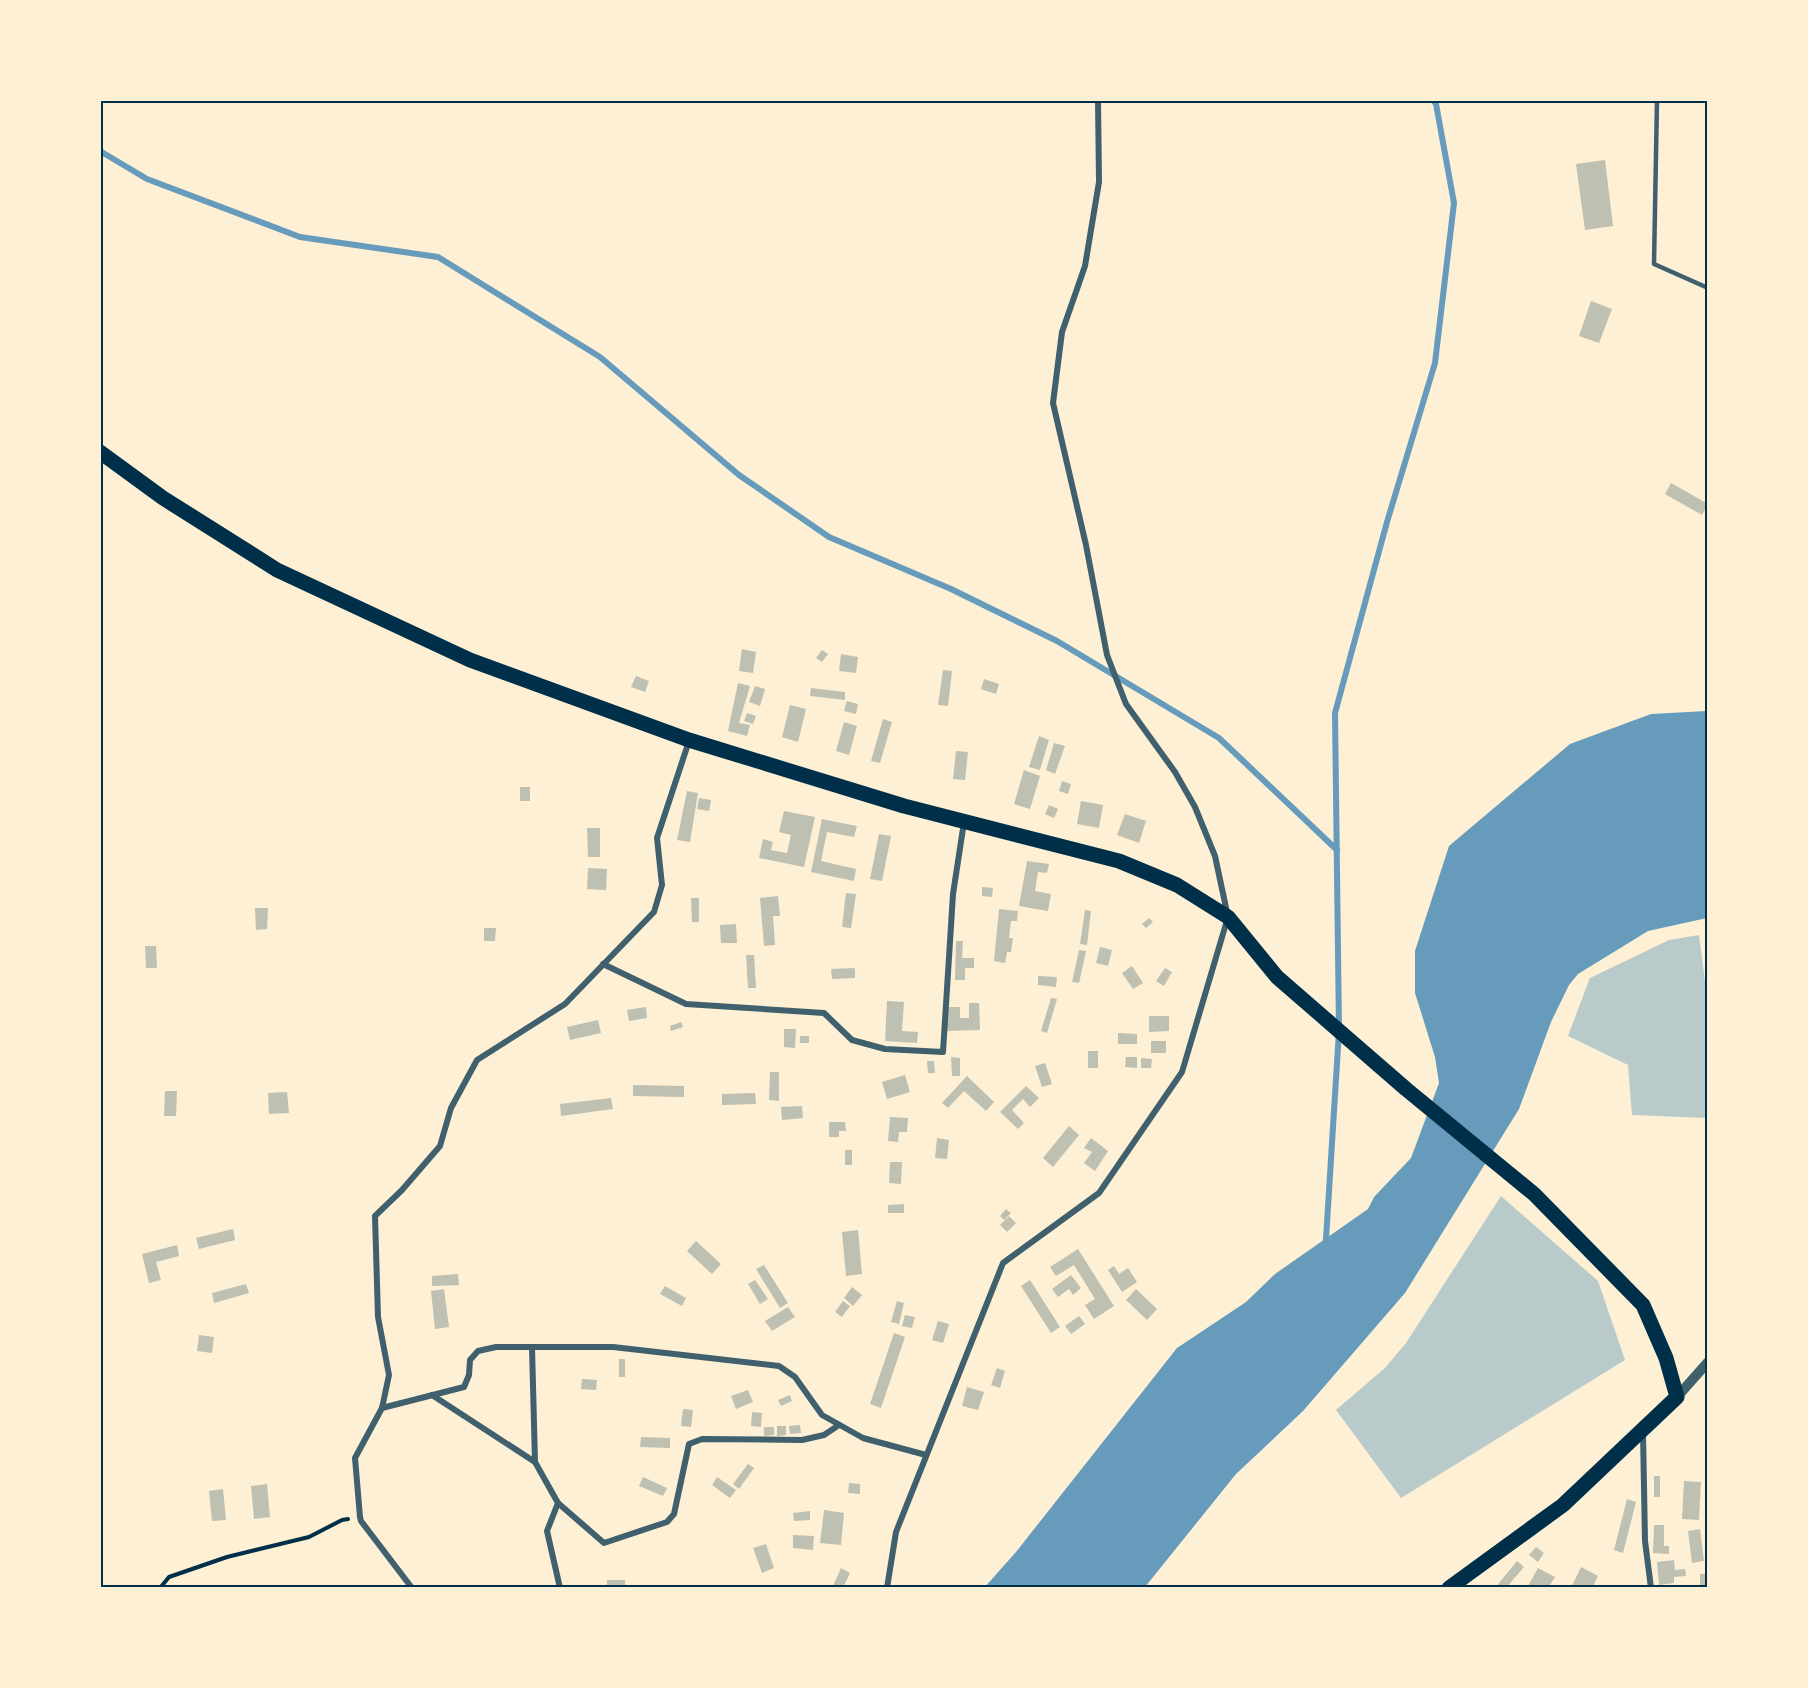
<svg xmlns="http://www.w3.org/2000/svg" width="1808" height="1688" viewBox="0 0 1808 1688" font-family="Quicksand,sans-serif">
	<rect width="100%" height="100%" fill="#fdf0d5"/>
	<!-- green -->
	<g fill="#b9caca">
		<polygon points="1699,935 1708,1004 1707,1118 1632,1115 1628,1065 1568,1036 1590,978 1669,940"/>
		<polygon points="1501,1196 1598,1281 1625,1360 1401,1498 1336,1410 1385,1368 1406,1343"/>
	</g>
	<!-- water -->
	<polygon fill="#669bbc" points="1707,711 1707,918 1648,931 1578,974 1569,985 1551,1022 1519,1109 1405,1293 1303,1411 1236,1474 1145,1587 984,1588 1016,1552 1177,1348 1246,1302 1275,1274 1368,1209 1374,1197 1411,1158 1439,1083 1435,1057 1415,993 1415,951 1449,846 1570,744 1651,714"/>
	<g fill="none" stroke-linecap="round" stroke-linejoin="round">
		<!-- stream -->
		<g stroke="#669bbc" stroke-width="6">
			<polyline points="100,151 147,179 300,237 438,257 600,357 739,475 829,537 951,589 1057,641 1219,738 1337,850"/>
			<polyline points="1326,1239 1339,1031 1335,713 1387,522 1435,363 1454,203 1436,104 1433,100"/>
		</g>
	</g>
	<!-- building -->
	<g fill="#bec0b2">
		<polygon points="1605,160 1613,226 1585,230 1576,164"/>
		<polygon points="1591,301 1612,309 1599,343 1579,336"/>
		<polygon points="1671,483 1708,504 1702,515 1665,494"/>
		<polygon points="742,649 756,652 753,673 739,671"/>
		<polygon points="822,650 828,654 822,662 816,658"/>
		<polygon points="841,654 858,657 856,673 839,671"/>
		<polygon points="943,670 952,671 948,706 938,705"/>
		<polygon points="636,676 649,681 645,692 631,687"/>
		<polygon points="984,679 999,684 996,694 981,689"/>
		<polygon points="738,683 750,686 739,723 750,725 747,736 728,731"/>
		<polygon points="755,686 765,689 760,706 749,702"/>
		<polygon points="811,688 845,692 845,700 810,696"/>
		<polygon points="847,701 858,704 856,714 844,711"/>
		<polygon points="790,705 806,709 798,742 782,737"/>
		<polygon points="747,713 756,716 753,724 744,721"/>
		<polygon points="883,719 892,722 880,763 871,761"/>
		<polygon points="844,722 857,726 849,755 836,751"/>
		<polygon points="1039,736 1049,740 1040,770 1029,767"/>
		<polygon points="1054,743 1065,746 1055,774 1046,770"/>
		<polygon points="956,751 968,752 965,780 953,779"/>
		<polygon points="1024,770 1040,776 1030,809 1014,804"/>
		<polygon points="1062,781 1071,784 1068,794 1059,791"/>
		<rect x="520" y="787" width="10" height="14"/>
		<polygon points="687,791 698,793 690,842 677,840"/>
		<polygon points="699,798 711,800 709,811 697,809"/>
		<polygon points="1081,801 1103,805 1099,828 1077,824"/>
		<polygon points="1049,805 1058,809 1054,818 1045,814"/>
		<polygon points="784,811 815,817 804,867 759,858 763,839 773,842 771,850 787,853 791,835 779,832"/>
		<polygon points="1125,814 1146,821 1139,843 1117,835"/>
		<polygon points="822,819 857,826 854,837 827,832 821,861 856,869 854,881 811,872"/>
		<polygon points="587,828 600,828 600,857 588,857"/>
		<polygon points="879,834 891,836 882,881 870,879"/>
		<polygon points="1027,861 1049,864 1047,873 1038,872 1035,891 1051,894 1048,911 1019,906"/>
		<polygon points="588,868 607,869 606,890 587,889"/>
		<polygon points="982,887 993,888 992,897 982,896"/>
		<polygon points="846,893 856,894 851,928 842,927"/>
		<polygon points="778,896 780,916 773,916 775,945 764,946 760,898"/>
		<polygon points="691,898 699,898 699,922 692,922"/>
		<polygon points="255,908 268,908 267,929 256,930"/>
		<polygon points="999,909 1018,911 1017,921 1011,921 1009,938 1013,938 1011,952 1007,952 1005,963 994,961"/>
		<polygon points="1085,910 1091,911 1087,945 1080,944"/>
		<polygon points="1149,918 1153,922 1146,928 1142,924"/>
		<polygon points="736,924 737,943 721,943 720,925"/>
		<polygon points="484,928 496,928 495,941 484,941"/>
		<polygon points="956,941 963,941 962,958 974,958 974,968 965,968 965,980 955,980"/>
		<polygon points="145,946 156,946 157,968 146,968"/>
		<polygon points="1100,947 1112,950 1108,966 1096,963"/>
		<polygon points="1079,950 1086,951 1079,983 1072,982"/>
		<polygon points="746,955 754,955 756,988 748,988"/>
		<polygon points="1132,966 1143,983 1133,989 1122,973"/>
		<polygon points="855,968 855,978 832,979 831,969"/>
		<polygon points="1165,968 1172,972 1164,986 1156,981"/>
		<polygon points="1038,976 1057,977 1056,987 1038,985"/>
		<polygon points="1051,998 1057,999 1047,1033 1041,1031"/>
		<polygon points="887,1001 904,1002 902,1031 918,1032 917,1043 885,1041"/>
		<polygon points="969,1003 979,1003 980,1030 947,1031 947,1007 960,1007 960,1018 969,1018"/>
		<polygon points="646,1007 647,1018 629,1021 627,1010"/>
		<polygon points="1149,1016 1169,1016 1169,1031 1149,1032"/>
		<polygon points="598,1020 601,1033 570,1040 567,1027"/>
		<polygon points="681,1022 683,1027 671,1031 670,1026"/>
		<polygon points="784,1029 796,1029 795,1048 784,1047"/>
		<polygon points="1118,1033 1137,1034 1137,1044 1118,1044"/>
		<rect x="800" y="1036" width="9" height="7"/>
		<rect x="1151" y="1041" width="15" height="12"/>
		<rect x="1088" y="1051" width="10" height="17"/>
		<polygon points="951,1057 960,1058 960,1076 952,1076"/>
		<polygon points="1126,1057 1137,1057 1137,1068 1125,1067"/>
		<polygon points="1141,1058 1152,1059 1151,1068 1141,1068"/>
		<polygon points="927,1061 934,1061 935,1073 928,1073"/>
		<polygon points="1045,1063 1052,1084 1042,1087 1035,1066"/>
		<polygon points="770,1072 779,1072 779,1101 769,1100"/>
		<polygon points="905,1075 910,1092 887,1099 882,1082"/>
		<polygon points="967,1076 994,1102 986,1111 964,1091 948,1108 942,1103"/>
		<polygon points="633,1085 684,1086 684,1097 633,1096"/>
		<polygon points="1026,1086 1039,1098 1030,1107 1023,1099 1012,1110 1024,1123 1018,1129 1000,1112"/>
		<polygon points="165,1091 177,1091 176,1116 164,1116"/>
		<polygon points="287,1092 289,1113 269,1114 268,1093"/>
		<polygon points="755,1093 756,1104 722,1105 722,1094"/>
		<polygon points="611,1098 613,1109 561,1116 560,1104"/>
		<polygon points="802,1106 803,1118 782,1120 781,1107"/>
		<polygon points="890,1117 908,1118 907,1132 899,1132 898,1142 888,1141"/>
		<polygon points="829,1122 845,1122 846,1131 839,1131 839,1137 829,1137"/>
		<polygon points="1069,1126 1079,1135 1053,1167 1043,1158"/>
		<polygon points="937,1138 949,1140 947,1159 935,1158"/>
		<polygon points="1091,1138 1108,1151 1095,1171 1084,1163 1092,1152 1084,1148"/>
		<rect x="845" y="1150" width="7" height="15"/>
		<polygon points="890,1162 902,1162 901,1184 889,1183"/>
		<polygon points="904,1204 904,1213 888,1213 888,1205"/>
		<polygon points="1006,1209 1011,1213 1004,1220 1000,1216"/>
		<polygon points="1009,1216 1016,1223 1007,1232 1000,1225"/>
		<polygon points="233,1229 235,1240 199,1249 196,1238"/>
		<polygon points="858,1230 862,1274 846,1276 842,1232"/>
		<polygon points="696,1241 721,1264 712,1274 687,1251"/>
		<polygon points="177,1245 179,1256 156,1262 161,1280 149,1283 142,1254"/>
		<polygon points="1078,1249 1114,1306 1094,1319 1085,1305 1095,1299 1074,1265 1056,1276 1050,1267"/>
		<polygon points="764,1265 788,1303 780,1308 756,1269"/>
		<polygon points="1114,1266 1119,1274 1128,1268 1137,1282 1122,1292 1108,1270"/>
		<polygon points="458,1274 459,1285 432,1286 432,1276"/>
		<polygon points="1071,1275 1081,1288 1073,1295 1069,1289 1058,1297 1052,1289"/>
		<polygon points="755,1280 768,1299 760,1304 748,1284"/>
		<polygon points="1030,1280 1060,1327 1051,1333 1021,1286"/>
		<polygon points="246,1284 249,1293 214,1303 212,1293"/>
		<polygon points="665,1286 686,1298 682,1306 660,1294"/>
		<polygon points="852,1287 862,1295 853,1306 844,1298"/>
		<polygon points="444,1289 449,1327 435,1329 431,1291"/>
		<polygon points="1136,1289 1157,1309 1147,1320 1126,1300"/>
		<polygon points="843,1301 850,1306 842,1317 835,1312"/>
		<polygon points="897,1301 904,1303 899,1324 891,1322"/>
		<polygon points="788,1307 795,1317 772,1331 765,1321"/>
		<polygon points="905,1315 915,1317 912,1328 902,1326"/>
		<polygon points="1079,1316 1085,1324 1071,1334 1065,1326"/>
		<polygon points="938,1321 949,1324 943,1343 932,1340"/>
		<polygon points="894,1333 905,1337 881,1408 870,1404"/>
		<polygon points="199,1335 214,1337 212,1353 197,1351"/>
		<rect x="619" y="1359" width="6" height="18"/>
		<polygon points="997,1368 1005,1371 1000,1388 991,1385"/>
		<polygon points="582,1379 597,1380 596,1390 581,1389"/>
		<polygon points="967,1387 984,1392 978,1410 962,1406"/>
		<polygon points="748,1390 753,1402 736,1409 731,1396"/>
		<polygon points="790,1395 792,1401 781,1406 778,1400"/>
		<polygon points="683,1409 693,1410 691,1427 681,1426"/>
		<polygon points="752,1412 762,1413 761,1427 751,1426"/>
		<polygon points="800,1425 801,1433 790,1434 789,1426"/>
		<polygon points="777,1426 786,1426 786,1435 777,1436"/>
		<polygon points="764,1427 774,1427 774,1435 764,1436"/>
		<polygon points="641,1437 670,1438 670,1448 640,1447"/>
		<polygon points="748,1464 754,1468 739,1489 733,1484"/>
		<rect x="1654" y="1476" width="6" height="21"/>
		<polygon points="643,1477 667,1488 663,1496 639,1486"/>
		<polygon points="717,1477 736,1490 730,1498 712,1485"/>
		<polygon points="1684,1481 1701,1482 1699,1520 1682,1519"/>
		<polygon points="849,1483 860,1484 860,1494 848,1493"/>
		<polygon points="267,1484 270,1517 254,1519 251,1486"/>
		<polygon points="223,1489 226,1520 212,1521 209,1491"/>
		<polygon points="1627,1499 1636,1502 1623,1553 1614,1550"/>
		<polygon points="824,1510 844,1513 841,1545 820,1543"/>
		<polygon points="810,1511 810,1520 794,1521 793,1513"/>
		<polygon points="1654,1525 1664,1525 1664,1546 1669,1546 1669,1554 1653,1553"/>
		<polygon points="1700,1529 1704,1561 1692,1563 1688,1531"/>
		<polygon points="793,1535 814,1536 813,1550 793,1548"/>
		<polygon points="766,1544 774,1568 762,1573 753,1548"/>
		<polygon points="1536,1547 1544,1553 1538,1562 1529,1555"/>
		<polygon points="1674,1560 1675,1570 1685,1569 1686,1576 1674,1577 1674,1583 1659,1585 1657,1562"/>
		<polygon points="1517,1561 1524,1567 1506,1588 1495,1588"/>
		<polygon points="1581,1567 1598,1576 1592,1588 1571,1588"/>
		<polygon points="841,1568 850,1573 843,1588 837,1588 833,1586"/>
		<polygon points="1538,1568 1555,1577 1548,1588 1527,1588"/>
		<rect x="1700" y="1574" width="8" height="14"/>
		<rect x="607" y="1580" width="18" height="8"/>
	</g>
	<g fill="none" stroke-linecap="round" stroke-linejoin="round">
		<!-- path -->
		<polyline stroke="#003049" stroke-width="4" points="160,1588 169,1577 227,1557 309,1537 342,1520 348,1519"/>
		<!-- service -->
		<polyline stroke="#3f606c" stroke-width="4.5" points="1657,100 1654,264 1708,288"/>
		<!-- minor -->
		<g stroke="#3f606c" stroke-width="6">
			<polyline points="603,964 686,1004 824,1013 852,1040 885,1049 943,1052 953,894 964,822"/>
			<polyline points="532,1347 535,1462 558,1503 604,1543 667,1522 674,1514 689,1444 702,1439 802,1440 824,1435 839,1425"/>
			<polyline points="432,1395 535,1462"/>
			<polyline points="382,1408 464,1387 469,1375 470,1360 478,1351 496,1347 613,1347 779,1366 795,1377 822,1415 863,1438 926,1455"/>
			<polyline points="1643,1433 1645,1541 1651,1588"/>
			<polyline points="558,1503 547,1531 560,1588"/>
			<polyline points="412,1588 361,1521 360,1517 355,1458 382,1408 389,1375 378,1317 375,1216 402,1190 440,1146 451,1108 477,1060 565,1004 654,912 662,885 657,838 689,741"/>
			<polyline points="887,1588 896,1532 1003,1263 1099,1193 1182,1072 1228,917 1215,856 1195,807 1175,772 1126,704 1107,655 1086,545 1053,403 1062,332 1085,266 1099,182 1098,100"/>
		</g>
		<!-- tertiary -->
		<polyline stroke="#3f606c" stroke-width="10" points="1677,1397 1708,1362"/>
		<!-- primary -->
		<polyline stroke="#003049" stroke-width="15" points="100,452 163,498 277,570 470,660 689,740 904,806 1119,861 1177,885 1228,917 1277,977 1406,1089 1534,1194 1643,1305 1666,1358 1677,1397 1563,1505 1449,1588"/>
	</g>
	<!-- border -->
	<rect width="1808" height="1688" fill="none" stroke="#fdf0d5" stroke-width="204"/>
	<rect x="102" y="102" width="1604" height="1484" fill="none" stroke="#003049" stroke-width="2"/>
</svg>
